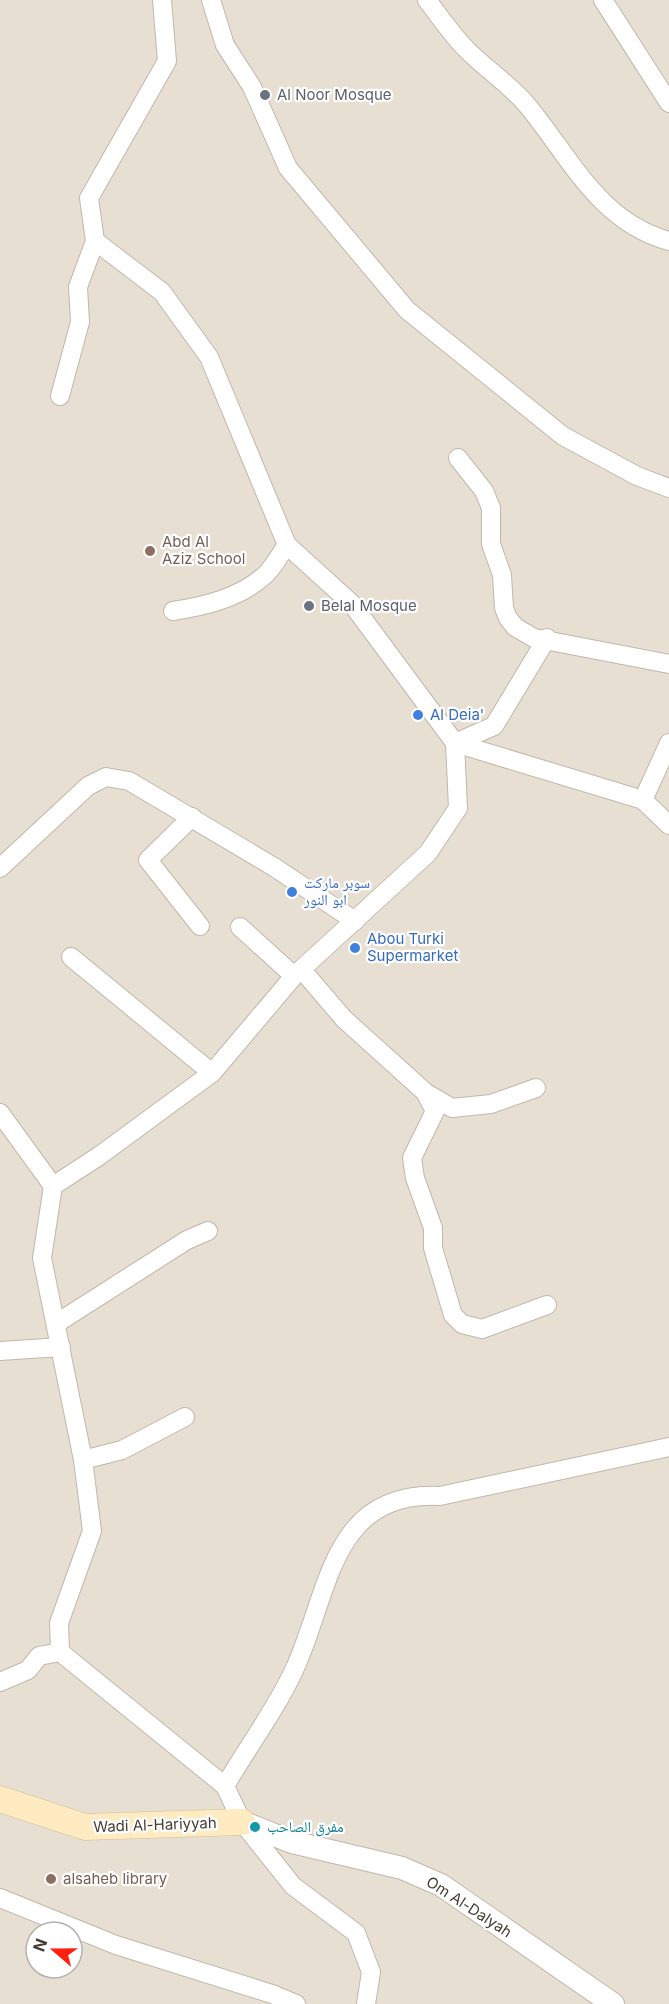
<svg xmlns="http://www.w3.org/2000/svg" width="669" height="2004" viewBox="0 0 669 2004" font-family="Inter,'Noto Naskh Arabic',sans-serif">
	<rect width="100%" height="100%" fill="#f3ede4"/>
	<!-- residential -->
	<path fill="#e7dfd2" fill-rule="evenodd" d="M0,0H669V2004H0ZM36,1932H72V1968H36Z"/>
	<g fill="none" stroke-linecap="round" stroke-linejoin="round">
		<defs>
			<g id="minor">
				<polyline points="162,0 167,61 89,198 95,241 162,292 209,357 287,545 352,604 455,743 643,800 669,825"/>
				<polyline points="211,0 225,45 252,87 288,168 407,310 563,436 637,476 669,488"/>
				<path d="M427,0C440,17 452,35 467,50C486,69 510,85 527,105C570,157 599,222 669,241"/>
				<polyline points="603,0 669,103"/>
				<polyline points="60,396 80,322 78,287 95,241"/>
				<polyline points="458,458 484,491 491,508 491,544 502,575 504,608 508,618 515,627 534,638 669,664"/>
				<path d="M173,611C205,606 240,598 265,575C274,567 280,554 287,545"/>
				<polyline points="643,800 669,743"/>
				<polyline points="192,817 148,860 200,926"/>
				<polyline points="0,868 88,786 106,777 129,781 274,867 355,921"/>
				<polyline points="240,927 294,976"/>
				<polyline points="71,957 212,1073"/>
				<polyline points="302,970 344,1019 425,1092 435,1111 412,1158 415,1178 433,1228 433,1248 453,1315 462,1324 482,1329 547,1305"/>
				<polyline points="426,1093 452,1108 491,1104 536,1088"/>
				<polyline points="0,1113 53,1186"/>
				<polyline points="57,1323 187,1240 208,1231"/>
				<polyline points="0,1351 61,1347"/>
				<polyline points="83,1460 122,1450 185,1417"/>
				<polyline points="0,1682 28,1670 39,1656 60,1652"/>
				<polyline points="225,1786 60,1652 59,1623 92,1531 83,1460 42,1258 53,1186 99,1156 212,1073 294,976 428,853 458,808 455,743 494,726 547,638"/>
				<polyline points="0,1898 116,1945 272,1994 296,2004"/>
				<path d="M366,2004L371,1972L356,1933L293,1886L242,1822L225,1786C247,1748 277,1708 295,1668C330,1591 331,1491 440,1496L669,1447"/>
			</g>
			<polyline id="tertiary" points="242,1822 292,1842 402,1868 441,1885 613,2004"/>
			<polyline id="secondary" points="0,1799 85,1827 242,1822"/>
		</defs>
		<!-- minor casing -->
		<use href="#minor" stroke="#c2b7aa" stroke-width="20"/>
		<!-- tertiary casing -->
		<use href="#tertiary" stroke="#c2b7aa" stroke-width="24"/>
		<!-- secondary casing -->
		<use href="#secondary" stroke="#d5be92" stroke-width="27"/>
		<!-- minor -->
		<use href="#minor" stroke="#fff" stroke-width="18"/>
		<!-- tertiary -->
		<use href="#tertiary" stroke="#fff" stroke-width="22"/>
		<!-- secondary -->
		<use href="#secondary" stroke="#ffebc2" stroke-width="26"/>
	</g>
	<!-- markers -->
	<g fill="#6b7280" stroke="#fff" stroke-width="2">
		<circle cx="265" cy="95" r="6"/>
		<circle cx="309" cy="606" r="6"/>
	</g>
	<g fill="#8d6e63" stroke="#fff" stroke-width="2">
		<circle cx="150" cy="551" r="6"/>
		<circle cx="51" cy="1879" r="6"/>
	</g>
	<g fill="#3f7fe0" stroke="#fff" stroke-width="2">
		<circle cx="418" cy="715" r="6"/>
		<circle cx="292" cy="892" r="6"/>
		<circle cx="355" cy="948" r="6"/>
	</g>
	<circle fill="#0f9aa8" stroke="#fff" stroke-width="2" cx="255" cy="1827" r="6"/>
	<g text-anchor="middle" stroke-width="4.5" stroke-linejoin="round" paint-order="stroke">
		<!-- worship labels -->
		<g font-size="15" fill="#5b616d" stroke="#fff" text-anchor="start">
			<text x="277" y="100">Al Noor Mosque</text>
			<text x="321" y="611">Belal Mosque</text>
		</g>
		<!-- education labels -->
		<g font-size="15" fill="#785e54" stroke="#fff" text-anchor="start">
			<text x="162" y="547">Abd Al<tspan x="162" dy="17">Aziz School</tspan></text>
			<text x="63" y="1884">alsaheb library</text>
		</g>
		<!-- shop labels -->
		<g font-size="15" fill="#366cbe" stroke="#fff" text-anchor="start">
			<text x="430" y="720">Al Deia'</text>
			<text x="304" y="888">سوبر ماركت<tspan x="304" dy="17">ابو النور</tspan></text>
			<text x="367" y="944">Abou Turki<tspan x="367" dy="17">Supermarket</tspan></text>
		</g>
		<!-- street labels -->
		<g font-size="15" fill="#453d34" stroke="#fff">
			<text transform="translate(155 1825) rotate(-2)" y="5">Wadi Al-Hariyyah</text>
			<text transform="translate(469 1907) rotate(33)" y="5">Om Al-Dalyah</text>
		</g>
		<!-- culture labels -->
		<g font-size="15" fill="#0d838f" stroke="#fff" text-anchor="start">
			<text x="267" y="1832">مفرق الصاحب</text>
		</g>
	</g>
	<!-- north arrow -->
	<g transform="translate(54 1950) rotate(290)"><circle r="28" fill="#ffffff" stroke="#b5b1ae" stroke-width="1.5"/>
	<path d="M0-4.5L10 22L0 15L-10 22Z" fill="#ff200f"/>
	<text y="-9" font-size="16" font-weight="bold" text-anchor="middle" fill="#453d34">N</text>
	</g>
</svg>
